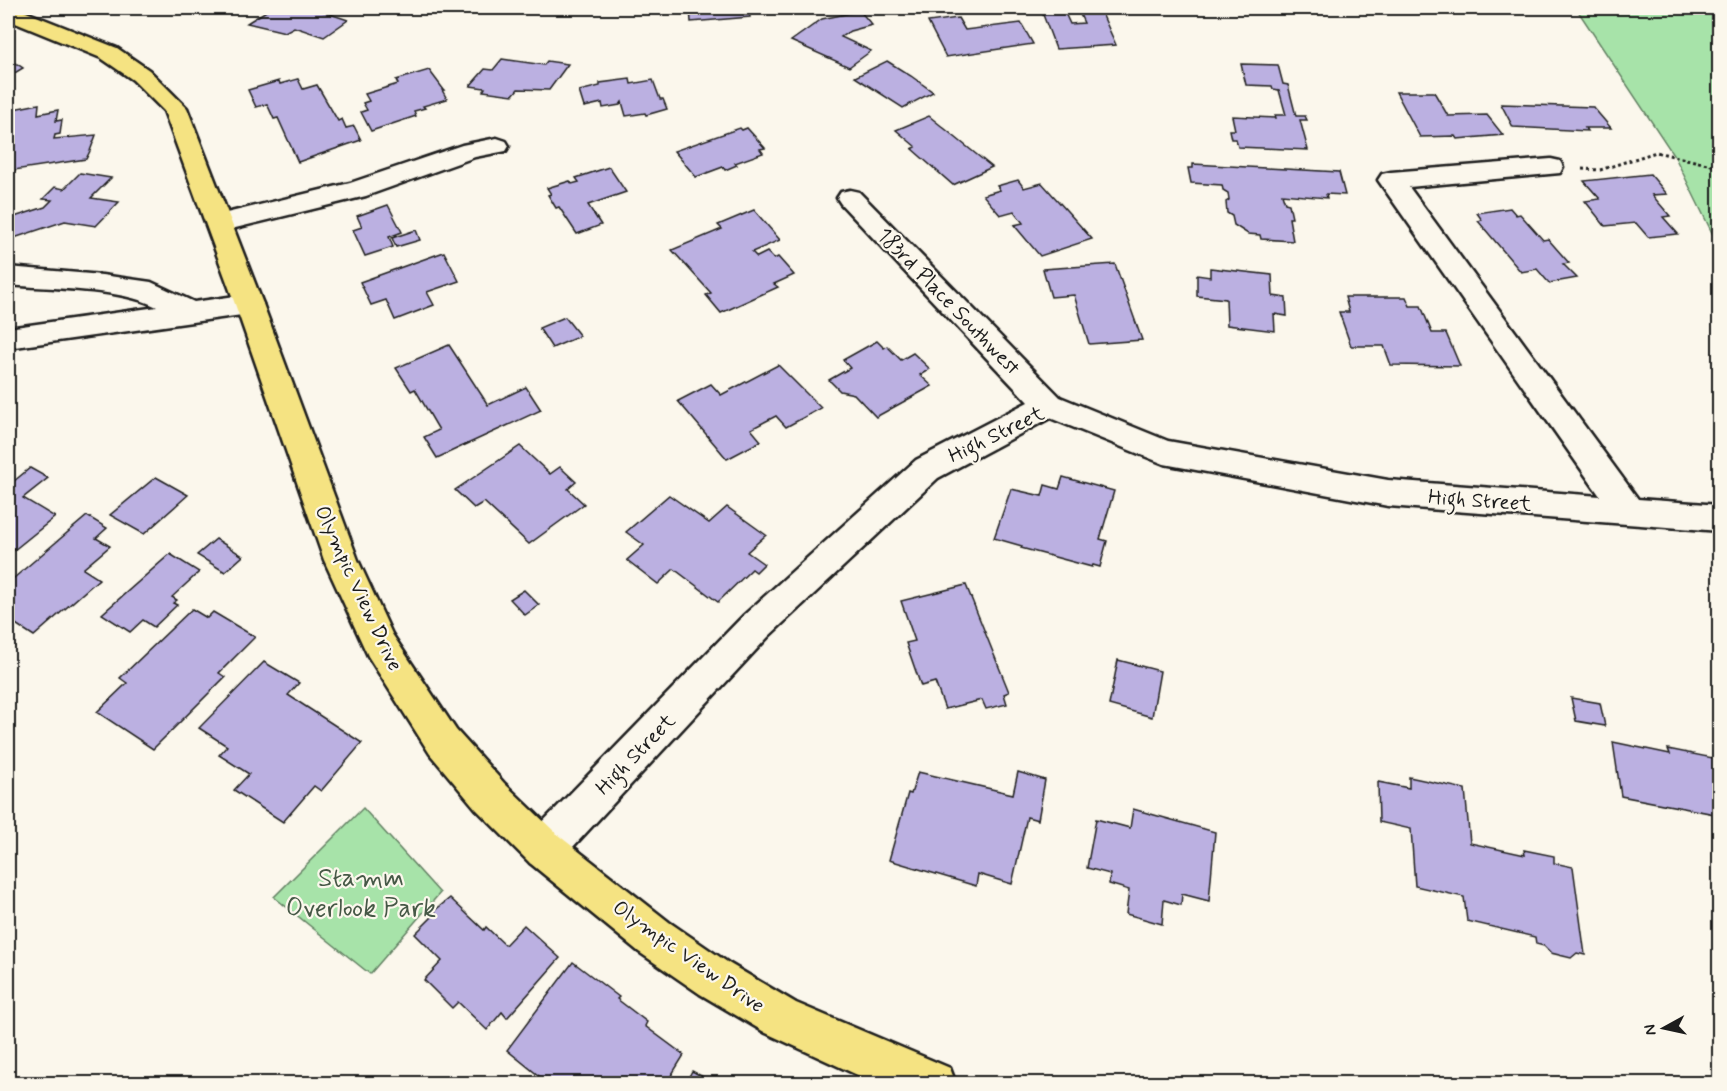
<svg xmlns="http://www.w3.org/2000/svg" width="1727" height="1091" viewBox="0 0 1727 1091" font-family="Mynerve,sans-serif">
	<rect width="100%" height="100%" fill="#fbf7ec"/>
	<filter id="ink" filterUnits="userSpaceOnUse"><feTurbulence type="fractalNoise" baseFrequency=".0167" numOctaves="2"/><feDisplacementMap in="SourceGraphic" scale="12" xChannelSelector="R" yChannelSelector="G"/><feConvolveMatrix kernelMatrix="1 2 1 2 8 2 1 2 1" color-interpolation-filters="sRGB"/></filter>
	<g filter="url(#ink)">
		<!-- green -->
		<g fill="#a7e3a9" stroke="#628062" stroke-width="1.5">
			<polygon points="1576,8 1719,8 1719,247 1675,157"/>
			<polygon points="363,808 440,893 370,974 274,897"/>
		</g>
		<!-- building -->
		<g fill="#bbb0e1" stroke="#1c1c1c" stroke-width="1.5">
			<polygon points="271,8 317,8 321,9 318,10 348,20 324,37 294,27 285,32 247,23"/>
			<polygon points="690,8 778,8 749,10 750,17 691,22"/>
			<polygon points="1100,9 1116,45 1056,49 1042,12 1064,11 1070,24 1084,23 1078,10"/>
			<polygon points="860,11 872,25 850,31 841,37 871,51 849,67 791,41 822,19"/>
			<polygon points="958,18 965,30 1021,23 1033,44 946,57 928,22"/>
			<polygon points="502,59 544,65 547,61 568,64 549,90 518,89 513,95 483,91 485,88 470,86 485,69 493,70"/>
			<polygon points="8,61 17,64 23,68 8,77"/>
			<polygon points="887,61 911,76 933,92 903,108 855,77"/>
			<polygon points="1241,64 1278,65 1283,84 1288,85 1296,116 1305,116 1307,120 1300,120 1308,150 1238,147 1236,139 1231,139 1229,130 1235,130 1232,116 1276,118 1275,115 1286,115 1279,90 1273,89 1272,86 1246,85"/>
			<polygon points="429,70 444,90 442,90 447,99 423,106 425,108 414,111 416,116 371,131 361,112 367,110 363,103 369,101 365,94 398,84 396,80"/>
			<polygon points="298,79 303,89 317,85 338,121 342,119 346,128 354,126 361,140 298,162 278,118 274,119 267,104 256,107 248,90 279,81 280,84"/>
			<polygon points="630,79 631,84 653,80 660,99 663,99 667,109 646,115 645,113 626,116 622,102 620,105 603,108 602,103 584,107 579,91 600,86 600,83"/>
			<polygon points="1396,92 1434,92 1448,116 1487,115 1503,135 1457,139 1455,136 1420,137"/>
			<polygon points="39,104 38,114 58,110 56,121 62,120 60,134 55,135 54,139 96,135 90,151 86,159 8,171 8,110"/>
			<polygon points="1501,104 1593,107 1611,128 1585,128 1587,131 1513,127"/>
			<polygon points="929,116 992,167 953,185 912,149 916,147 896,130"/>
			<polygon points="740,128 742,130 747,128 765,148 760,149 763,153 735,163 737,165 725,170 723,167 696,177 674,151"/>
			<polygon points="1193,164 1339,172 1345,195 1326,194 1327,198 1282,194 1285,203 1289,204 1292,218 1289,218 1293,241 1261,239 1260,235 1248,234 1234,225 1232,216 1227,213 1226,202 1229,200 1228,193 1223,190 1222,185 1191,183 1188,168 1193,168"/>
			<polygon points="609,167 626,192 588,205 601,225 577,234 559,207 556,208 548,195 551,194 547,188 570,181 572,184 579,182 576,178"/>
			<polygon points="80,173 111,178 91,198 119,202 96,226 65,221 8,240 8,219 45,207 52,200 43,199 55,187 64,189"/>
			<polygon points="1650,174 1667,194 1652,195 1670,216 1663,217 1678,234 1648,237 1636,223 1605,226 1585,201 1600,199 1584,181"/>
			<polygon points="1018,180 1024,188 1042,183 1092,239 1040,256 1014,225 1023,223 1014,211 1000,215 983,195 1000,190 997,186"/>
			<polygon points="388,205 402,232 389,237 393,247 365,256 353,230 362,227 357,216"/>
			<polygon points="1510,208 1516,215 1520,214 1543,240 1548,239 1569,263 1563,264 1577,278 1549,283 1537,269 1521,272 1478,221 1482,220 1477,213"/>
			<polygon points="754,210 780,240 752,252 757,257 767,252 774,259 778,257 794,275 774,284 778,287 721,313 706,295 711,293 672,250 722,229 718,225"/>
			<polygon points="416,230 420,240 396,247 392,238"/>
			<polygon points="444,252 459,281 427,292 434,305 395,320 386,300 371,305 360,282"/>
			<polygon points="1115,264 1142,340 1089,344 1074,295 1051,297 1043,269"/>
			<polygon points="1210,268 1272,275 1273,296 1286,298 1287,316 1274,314 1275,331 1227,325 1226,299 1197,296 1197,275 1210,277"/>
			<polygon points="1345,297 1406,297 1410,306 1421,306 1432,333 1446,333 1460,366 1391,365 1384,346 1351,346 1339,312 1349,312"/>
			<polygon points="565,317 580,336 552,348 539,328"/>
			<polygon points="877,341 884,348 887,346 901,360 913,353 930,369 920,375 932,386 876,417 854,394 840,391 829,380 850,368 843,360"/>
			<polygon points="449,345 488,405 526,387 541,410 437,458 424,437 439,430 415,389 411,391 396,368"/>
			<polygon points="778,365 821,408 786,427 776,416 751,429 761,441 727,459 678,401 711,384 721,395"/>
			<polygon points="520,446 550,474 560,467 576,482 568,489 584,504 529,544 484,502 474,508 455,490"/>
			<polygon points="30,468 48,478 23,498 55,517 8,555 8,486"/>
			<polygon points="156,477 188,495 144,534 110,515"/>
			<polygon points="1063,477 1114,491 1100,539 1107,541 1100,567 1093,565 1092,567 1021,548 1022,546 994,538 1011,489 1042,496 1045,485 1059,489"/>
			<polygon points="669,495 709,523 727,507 766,535 747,552 764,564 756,572 752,569 718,602 674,569 658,584 627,560 644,545 626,532"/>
			<polygon points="87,516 107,528 96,538 110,546 83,569 99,579 34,636 8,619 8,583"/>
			<polygon points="216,539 243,556 225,572 197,555"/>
			<polygon points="170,554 199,572 172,597 177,600 173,603 177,605 154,627 143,620 130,632 102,614"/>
			<polygon points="966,585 1009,692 1004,694 1007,704 986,709 982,700 945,709 935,682 921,686 906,643 915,641 901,601"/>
			<polygon points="524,590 539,605 525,615 510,599"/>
			<polygon points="192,609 207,618 213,612 255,637 219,673 225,677 153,749 97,712 127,683 120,678"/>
			<polygon points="1118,660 1160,671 1152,717 1109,705"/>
			<polygon points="264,662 299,683 288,695 362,743 321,791 314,786 283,822 234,790 249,774 219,755 227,746 199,728"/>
			<polygon points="1571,698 1600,703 1605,726 1576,721"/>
			<polygon points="1613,742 1670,754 1668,749 1718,759 1720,815 1621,796"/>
			<polygon points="918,772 1013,794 1018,772 1045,780 1038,820 1027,817 1012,884 978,874 976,886 889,860 908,793 911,794"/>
			<polygon points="1409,777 1465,789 1470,843 1525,855 1524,850 1554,856 1554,863 1573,867 1585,955 1577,953 1571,958 1551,953 1544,946 1536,944 1535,937 1467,921 1464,897 1415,886 1411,829 1379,822 1378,782 1409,788"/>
			<polygon points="1133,809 1215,832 1209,901 1182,894 1181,905 1164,900 1162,924 1126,914 1129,890 1109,884 1110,874 1087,868 1096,819 1130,828"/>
			<polygon points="450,898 484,930 486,927 505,945 524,925 560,958 507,1018 502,1012 487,1030 458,1002 452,1008 424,980 442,961 415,934 436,913 434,911"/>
			<polygon points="573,962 619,997 617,999 647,1022 645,1026 684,1055 666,1084 549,1084 507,1050"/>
			<polygon points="692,1071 716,1084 685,1084"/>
		</g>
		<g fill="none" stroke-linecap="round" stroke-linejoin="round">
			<defs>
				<g id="minor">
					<polygon points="497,138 506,141 509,146 506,151 475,157 366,196 219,232 210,229 206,223 210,217 350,183 462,145"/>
					<polygon points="1551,159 1560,161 1563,167 1560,173 1409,187 1638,499 1720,505 1720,531 1388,506 1164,464 1050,418 938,478 768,637 558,863 544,869 530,863 524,849 530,835 744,615 916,460 1028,402 841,204 837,198 841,192 850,190 859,192 1060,397 1168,441 1388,480 1600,496 1378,180 1382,174 1391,172"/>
					<path d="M8,267L102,275L151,282L194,302L249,294L259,297L263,304L259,311L249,314L8,348V328L157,307C121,288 50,289 8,285Z"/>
				</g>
				<polygon id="major" points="8,8 16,8 117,48 149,70 187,108 263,304 358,560 392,634 456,730 504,783 558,835 669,922 730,964 796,1003 950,1068 956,1084 877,1084 766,1033 700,994 639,952 530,863 476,809 430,754 368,656 324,560 235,304 164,111 133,80 101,58 8,20"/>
			</defs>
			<!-- minor casing -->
			<use href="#minor" stroke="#1c1c1c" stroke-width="5"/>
			<!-- major casing -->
			<use href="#major" stroke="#1c1c1c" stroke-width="5"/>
			<!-- path -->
			<polyline stroke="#1c1c1c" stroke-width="3" stroke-dasharray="3 3" stroke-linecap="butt" points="1582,169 1600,170 1656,152 1720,167"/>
			<!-- minor -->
			<use href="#minor" fill="#fbf7ec" fill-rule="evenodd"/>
			<!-- major -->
			<use href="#major" fill="#f5e382" fill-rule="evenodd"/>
		</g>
	</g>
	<g text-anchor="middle" stroke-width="4.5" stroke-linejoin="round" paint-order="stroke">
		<!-- street labels -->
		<g font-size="21" fill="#1c1c1c" stroke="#fbf7ec">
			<text transform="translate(949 301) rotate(46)" y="7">183rd Place Southwest</text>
			<text transform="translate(996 434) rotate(-26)" y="7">High Street</text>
			<text transform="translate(1480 500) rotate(4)" y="7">High Street</text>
			<text transform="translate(359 588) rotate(65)" y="7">Olympic View Drive</text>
			<text transform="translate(635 754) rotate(-46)" y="7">High Street</text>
			<text transform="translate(689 956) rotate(35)" y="7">Olympic View Drive</text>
		</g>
		<!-- near-park labels -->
		<g font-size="26" fill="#465846" stroke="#fbf7ec">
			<text x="361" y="886">Stamm<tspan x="361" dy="30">Overlook Park</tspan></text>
		</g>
	</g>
	<!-- margin -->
	<rect width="1727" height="1091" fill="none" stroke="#fbf7ec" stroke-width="30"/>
	<rect x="15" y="15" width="1697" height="1061" fill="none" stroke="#1c1c1c" stroke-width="2" filter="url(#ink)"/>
	<!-- north arrow -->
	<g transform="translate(1664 1028) rotate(262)" stroke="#fbf7ec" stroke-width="4.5" paint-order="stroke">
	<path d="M0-4.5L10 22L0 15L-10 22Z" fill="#1c1c1c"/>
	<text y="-9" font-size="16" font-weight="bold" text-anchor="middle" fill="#1c1c1c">N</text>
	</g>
</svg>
